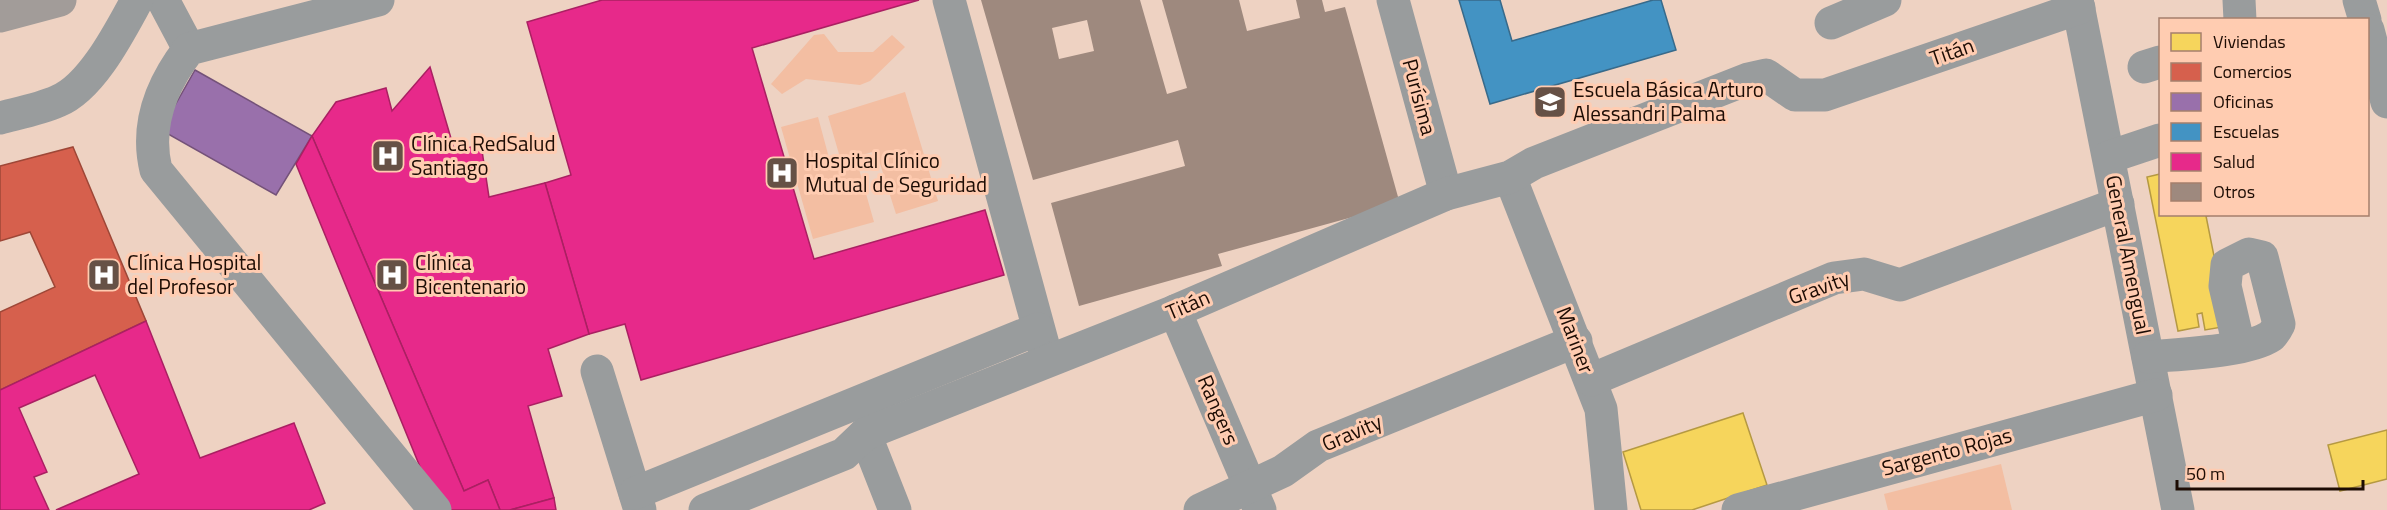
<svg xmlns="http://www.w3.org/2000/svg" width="2387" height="510" viewBox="0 0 2387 510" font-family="'Titillium Web',sans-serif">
	<rect width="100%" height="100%" fill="#eed2c2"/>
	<!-- grass -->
	<g fill="#f3bea2">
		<polygon points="824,34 838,52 873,52 892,35 905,47 870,81 860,85 806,79 782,94 771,84 814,35"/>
		<polygon points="905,92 938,201 896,214 876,151 841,161 828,116"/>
		<polygon points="818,117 832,169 857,162 874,222 813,239 781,127"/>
		<polygon points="2001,464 2012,510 1888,510 1884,494"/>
	</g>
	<!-- homes -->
	<g fill="#f6d55c" stroke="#b59942" stroke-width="1.5">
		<polygon points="2160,174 2160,214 2217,214 2206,216 2228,326 2205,330 2202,313 2197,314 2199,327 2178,331 2147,177"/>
		<polygon points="1743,413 1767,485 1692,510 1641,510 1623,452"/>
		<polygon points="2387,430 2387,479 2340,491 2328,445"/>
	</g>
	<!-- shops -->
	<polygon fill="#d6604d" stroke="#9e4737" stroke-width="1.5" points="73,147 146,321 0,390 0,312 55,287 30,232 0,241 0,166"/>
	<!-- offices -->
	<polygon fill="#9970ab" stroke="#745279" stroke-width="1.5" points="195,70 312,136 276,195 161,130"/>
	<!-- schools -->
	<polygon fill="#4393c3" stroke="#386a8a" stroke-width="1.5" points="1459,0 1500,0 1512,41 1653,0 1661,0 1676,50 1490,104"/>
	<!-- health -->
	<g fill="#e7298a" stroke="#aa2062" stroke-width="1.5">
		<polygon points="602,0 919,0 752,48 814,259 985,210 1004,275 641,380 625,324 589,334 545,183 571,175 527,22"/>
		<polygon points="430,67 455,152 481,144 489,197 545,183 589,334 548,349 562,396 528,406 554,498 510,510 500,510 488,480 464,491 312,136 336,102 386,88 392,111"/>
		<polygon points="312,136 464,491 488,480 500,510 442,510 434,501 296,164"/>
		<polygon points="146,321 200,458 294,423 325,503 309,510 56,510 139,474 95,375 19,408 47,472 34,477 49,510 0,510 0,390"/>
		<polygon points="554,498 556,510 510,510"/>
	</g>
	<!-- building -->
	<path fill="#9e897e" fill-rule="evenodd" d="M981,0H1140L1167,94L1187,88L1162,0H1239L1247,31L1300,18L1296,0H1322L1325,12L1345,7L1400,204L1218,254L1222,266L1079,306L1051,203L1185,166L1178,140L1033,180ZM1087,20L1094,51L1059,59L1052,28Z"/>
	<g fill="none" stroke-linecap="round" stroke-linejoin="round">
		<!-- minor -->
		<g stroke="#999c9d" stroke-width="33">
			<polyline points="163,0 189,49"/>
			<path d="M378,0L189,49C161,85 145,125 156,170L435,510"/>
			<polyline points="949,0 1044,348"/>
			<polyline points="1393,0 1446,194"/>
			<polyline points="2077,0 2178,510"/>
			<polyline points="2239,0 2240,20"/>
			<polyline points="2359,0 2365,20"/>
			<polyline points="1831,23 1885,0"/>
			<polyline points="2368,30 2387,102"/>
			<polyline points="2144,67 2160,62"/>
			<path d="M0,118C19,113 40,109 58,101C92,87 120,31 137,0"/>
			<polyline points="2109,157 2160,140"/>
			<polyline points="1510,177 1601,409 1611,510"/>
			<polyline points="1175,311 1260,510"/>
			<path d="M2148,357C2179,354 2247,352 2271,336C2274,333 2277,328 2279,324L2262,257L2249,254L2227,265L2225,286L2239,346"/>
			<polyline points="597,371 640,510"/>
			<polyline points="1591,380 1834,278 1864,274 1900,285 2118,204"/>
			<polyline points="865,434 895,510"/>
			<polyline points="635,493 1038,329"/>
			<polyline points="705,510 844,454 865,434 1175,311 1446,194 1510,177 1534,163 1748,79 1766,75 1795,95 1825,95 2079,8"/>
			<polyline points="1200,510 1283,471 1318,446 1576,341"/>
			<polyline points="1738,510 2156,395"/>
		</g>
		<!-- major -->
		<polyline stroke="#a29c99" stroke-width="33" points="0,16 60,0"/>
	</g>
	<!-- icons -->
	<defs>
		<symbol id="school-square" viewBox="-11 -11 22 22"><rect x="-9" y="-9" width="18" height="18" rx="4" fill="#665146" stroke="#ffccb1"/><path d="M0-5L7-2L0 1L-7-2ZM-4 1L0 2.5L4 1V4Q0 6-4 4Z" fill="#fff"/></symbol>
		<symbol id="hospital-square" viewBox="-11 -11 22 22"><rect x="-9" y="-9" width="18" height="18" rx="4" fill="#665146" stroke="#ffccb1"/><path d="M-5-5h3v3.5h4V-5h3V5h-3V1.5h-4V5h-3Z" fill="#fff"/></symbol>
	</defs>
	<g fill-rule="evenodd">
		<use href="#school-square" x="1531" y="83" width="38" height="38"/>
		<use href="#hospital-square" x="369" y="137" width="38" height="38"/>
		<use href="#hospital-square" x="763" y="154" width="38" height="38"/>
		<use href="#hospital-square" x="85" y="256" width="38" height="38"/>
		<use href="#hospital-square" x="373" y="256" width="38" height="38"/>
	</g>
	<g text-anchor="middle" stroke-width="6" stroke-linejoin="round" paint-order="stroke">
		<!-- street labels -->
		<g font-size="21" fill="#1d0c04" stroke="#ffccb1">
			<text transform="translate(1952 52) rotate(-19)" y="7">Titán</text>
			<text transform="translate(1419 97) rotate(75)" y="7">Purísima</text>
			<text transform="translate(2128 255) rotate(79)" y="7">General Amengual</text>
			<text transform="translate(1819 288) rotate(-19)" y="7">Gravity</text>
			<text transform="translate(1188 305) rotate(-23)" y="7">Titán</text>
			<text transform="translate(1575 340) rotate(69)" y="7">Mariner</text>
			<text transform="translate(1218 410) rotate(67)" y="7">Rangers</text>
			<text transform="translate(1352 433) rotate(-23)" y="7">Gravity</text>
			<text transform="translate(1947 452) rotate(-15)" y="7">Sargento Rojas</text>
		</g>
		<!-- poi labels -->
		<g font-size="21" fill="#1d0c04" stroke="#ffccb1" text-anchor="start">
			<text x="1573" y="97">Escuela Básica Arturo<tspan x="1573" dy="24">Alessandri Palma</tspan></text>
			<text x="411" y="151">Clínica RedSalud<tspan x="411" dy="24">Santiago</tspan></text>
			<text x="805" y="168">Hospital Clínico<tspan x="805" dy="24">Mutual de Seguridad</tspan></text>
			<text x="127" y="270">Clínica Hospital<tspan x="127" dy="24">del Profesor</tspan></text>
			<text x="415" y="270">Clínica<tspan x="415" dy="24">Bicentenario</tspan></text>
		</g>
	</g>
	<!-- legend -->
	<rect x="2159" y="18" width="210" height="198" fill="#ffccb1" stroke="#a57f6c" stroke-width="1.5"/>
	<rect x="2171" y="33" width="30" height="18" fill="#f6d55c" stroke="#a57f6c" stroke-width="1.5"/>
	<text x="2213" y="48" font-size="18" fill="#1d0c04">Viviendas</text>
	<rect x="2171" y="63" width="30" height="18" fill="#d6604d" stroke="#a57f6c" stroke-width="1.5"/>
	<text x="2213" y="78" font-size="18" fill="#1d0c04">Comercios</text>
	<rect x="2171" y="93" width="30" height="18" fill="#9970ab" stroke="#a57f6c" stroke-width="1.5"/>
	<text x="2213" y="108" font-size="18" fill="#1d0c04">Oficinas</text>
	<rect x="2171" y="123" width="30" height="18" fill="#4393c3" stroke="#a57f6c" stroke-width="1.5"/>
	<text x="2213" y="138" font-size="18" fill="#1d0c04">Escuelas</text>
	<rect x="2171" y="153" width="30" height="18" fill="#e7298a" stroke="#a57f6c" stroke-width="1.5"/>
	<text x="2213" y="168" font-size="18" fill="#1d0c04">Salud</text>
	<rect x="2171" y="183" width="30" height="18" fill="#9e897e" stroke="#a57f6c" stroke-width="1.5"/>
	<text x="2213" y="198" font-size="18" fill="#1d0c04">Otros</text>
	<!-- scale -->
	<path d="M2177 480v9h186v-9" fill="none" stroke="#1d0c04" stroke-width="3"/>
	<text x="2186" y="480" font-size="18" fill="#1d0c04" stroke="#ffccb1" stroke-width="4.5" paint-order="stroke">50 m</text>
</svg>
